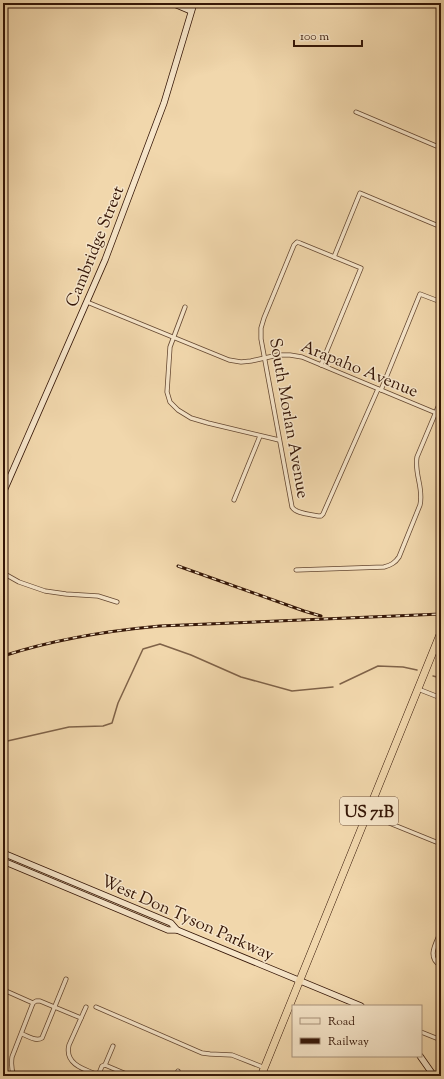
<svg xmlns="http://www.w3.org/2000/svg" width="444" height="1079" viewBox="0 0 444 1079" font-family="'Sorts Mill Goudy',serif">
	<rect width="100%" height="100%" fill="#f1d7ac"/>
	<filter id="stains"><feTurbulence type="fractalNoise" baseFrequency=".005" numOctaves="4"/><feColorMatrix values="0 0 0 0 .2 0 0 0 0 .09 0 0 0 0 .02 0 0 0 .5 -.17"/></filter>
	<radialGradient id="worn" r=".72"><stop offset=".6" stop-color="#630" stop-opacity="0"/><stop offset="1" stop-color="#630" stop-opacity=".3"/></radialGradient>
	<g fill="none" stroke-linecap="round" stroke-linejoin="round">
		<!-- stream -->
		<g stroke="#7f6248" stroke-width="1.5">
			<polyline points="433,676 441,678"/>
			<polyline points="340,684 378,666 403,667 417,670"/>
			<polyline points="3,742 69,727 103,726 112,723 118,703 143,649 160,644 191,655 241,677 292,691 333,687"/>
		</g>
		<defs>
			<g id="street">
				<polyline points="356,112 441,148"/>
				<polyline points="334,257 360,193 441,227"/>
				<polyline points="87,302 229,360 241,362 251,361 278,355 290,355 302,357 441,415"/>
				<polyline points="185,307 170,347 167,392 170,402 178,410 191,418 208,423 279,440"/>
				<path d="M321,365L361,268L300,243L297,242L294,245L264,318L261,328V339L292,507C296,514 310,514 318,516H321L323,514L378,389"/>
				<polyline points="381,390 420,294 441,302"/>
				<polyline points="234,500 260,436"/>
				<path d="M296,570L384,567C391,565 395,563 399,557L420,505C424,488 414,474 417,457L441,400"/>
				<polyline points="3,573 19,582 45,591 66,594 98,596 117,602"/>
				<polyline points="418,689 441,698"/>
				<polyline points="367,814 441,844"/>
				<path d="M441,931C436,944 426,957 441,966"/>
				<polyline points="6,991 33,1003"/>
				<path d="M86,1007L69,1045C64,1065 86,1070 101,1076"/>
				<polyline points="96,1007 202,1053 210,1054 232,1055 265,1068"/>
				<polyline points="421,1032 441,1040"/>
				<path d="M22,1034C28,1036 36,1042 42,1038L66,979"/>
				<polyline points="105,1065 113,1046"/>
				<path d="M14,1076C11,1069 11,1064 12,1057L33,1003L36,1001H40L81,1018"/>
				<polyline points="98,1076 102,1066 105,1065 131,1076"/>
				<polyline points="176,1076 178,1071"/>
			</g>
			<g id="secondary">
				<polyline points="172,3 191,11"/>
				<polyline points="3,493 105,260 164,103 194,3"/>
				<polyline points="3,853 171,923 177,930 361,1006"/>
				<polyline points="3,861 168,930 177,930"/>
				<polyline points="420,1056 434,1076"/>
			</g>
			<polyline id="highway" points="261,1076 441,632"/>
		</defs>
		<!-- street casing -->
		<use href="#street" stroke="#634630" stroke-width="5"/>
		<!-- secondary casing -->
		<use href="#secondary" stroke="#341506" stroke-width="7"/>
		<!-- highway casing -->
		<use href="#highway" stroke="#341506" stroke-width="8"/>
		<!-- street -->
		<use href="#street" stroke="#f6e5c9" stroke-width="3.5"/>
		<!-- secondary -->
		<use href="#secondary" stroke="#f6e5c9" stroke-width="5.5"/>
		<!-- highway -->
		<use href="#highway" stroke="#f1d7ac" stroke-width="7"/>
		<defs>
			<g id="rail">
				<polyline points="178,566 304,611 321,616"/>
				<path d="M3,656C55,639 106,631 160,626L441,614"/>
			</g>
		</defs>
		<!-- rail casing -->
		<use href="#rail" stroke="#341506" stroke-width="3"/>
		<!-- rail -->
		<use href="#rail" stroke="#f6e5c9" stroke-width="1.5" stroke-dasharray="4.5" stroke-linecap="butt"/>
	</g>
	<g text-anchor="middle" stroke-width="3" stroke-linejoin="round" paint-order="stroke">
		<!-- shield labels -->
		<rect fill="#f6e5c9" stroke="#6e5340" stroke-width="1" x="340" y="797" width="58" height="28" rx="3"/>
		<g font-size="16" font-weight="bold" fill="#341506">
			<text x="369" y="817">US 71B</text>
		</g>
		<!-- street labels -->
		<g font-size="17" fill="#341506" stroke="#f6e5c9">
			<text transform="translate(94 246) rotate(-68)" y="6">Cambridge Street</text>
			<text transform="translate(360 368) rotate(22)" y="6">Arapaho Avenue</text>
			<text transform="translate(290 418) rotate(80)" y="6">South Morlan Avenue</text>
			<text transform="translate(188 917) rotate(24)" y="6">West Don Tyson Parkway</text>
		</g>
	</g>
	<!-- margin -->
	<rect width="444" height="1079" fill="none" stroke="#f1d7ac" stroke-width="16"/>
	<rect x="4" y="4" width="436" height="1071" fill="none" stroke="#341506" stroke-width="2"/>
	<rect x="8" y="8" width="428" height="1063" fill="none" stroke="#341506"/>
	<!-- legend -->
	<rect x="292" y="1005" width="130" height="52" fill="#f6e5c9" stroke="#a8927b"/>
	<rect x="300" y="1018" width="20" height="6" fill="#f6e5c9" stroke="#a8927b"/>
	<text x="328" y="1025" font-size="12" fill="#341506">Road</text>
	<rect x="300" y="1038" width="20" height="6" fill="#341506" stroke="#a8927b"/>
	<text x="328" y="1045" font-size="12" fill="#341506">Railway</text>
	<!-- scale -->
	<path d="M294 40v6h68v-6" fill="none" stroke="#341506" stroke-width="2"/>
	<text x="300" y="40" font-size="12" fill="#341506" stroke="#f6e5c9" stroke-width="3" paint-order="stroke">100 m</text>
	<rect width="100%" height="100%" filter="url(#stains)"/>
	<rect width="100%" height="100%" fill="url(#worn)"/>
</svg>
